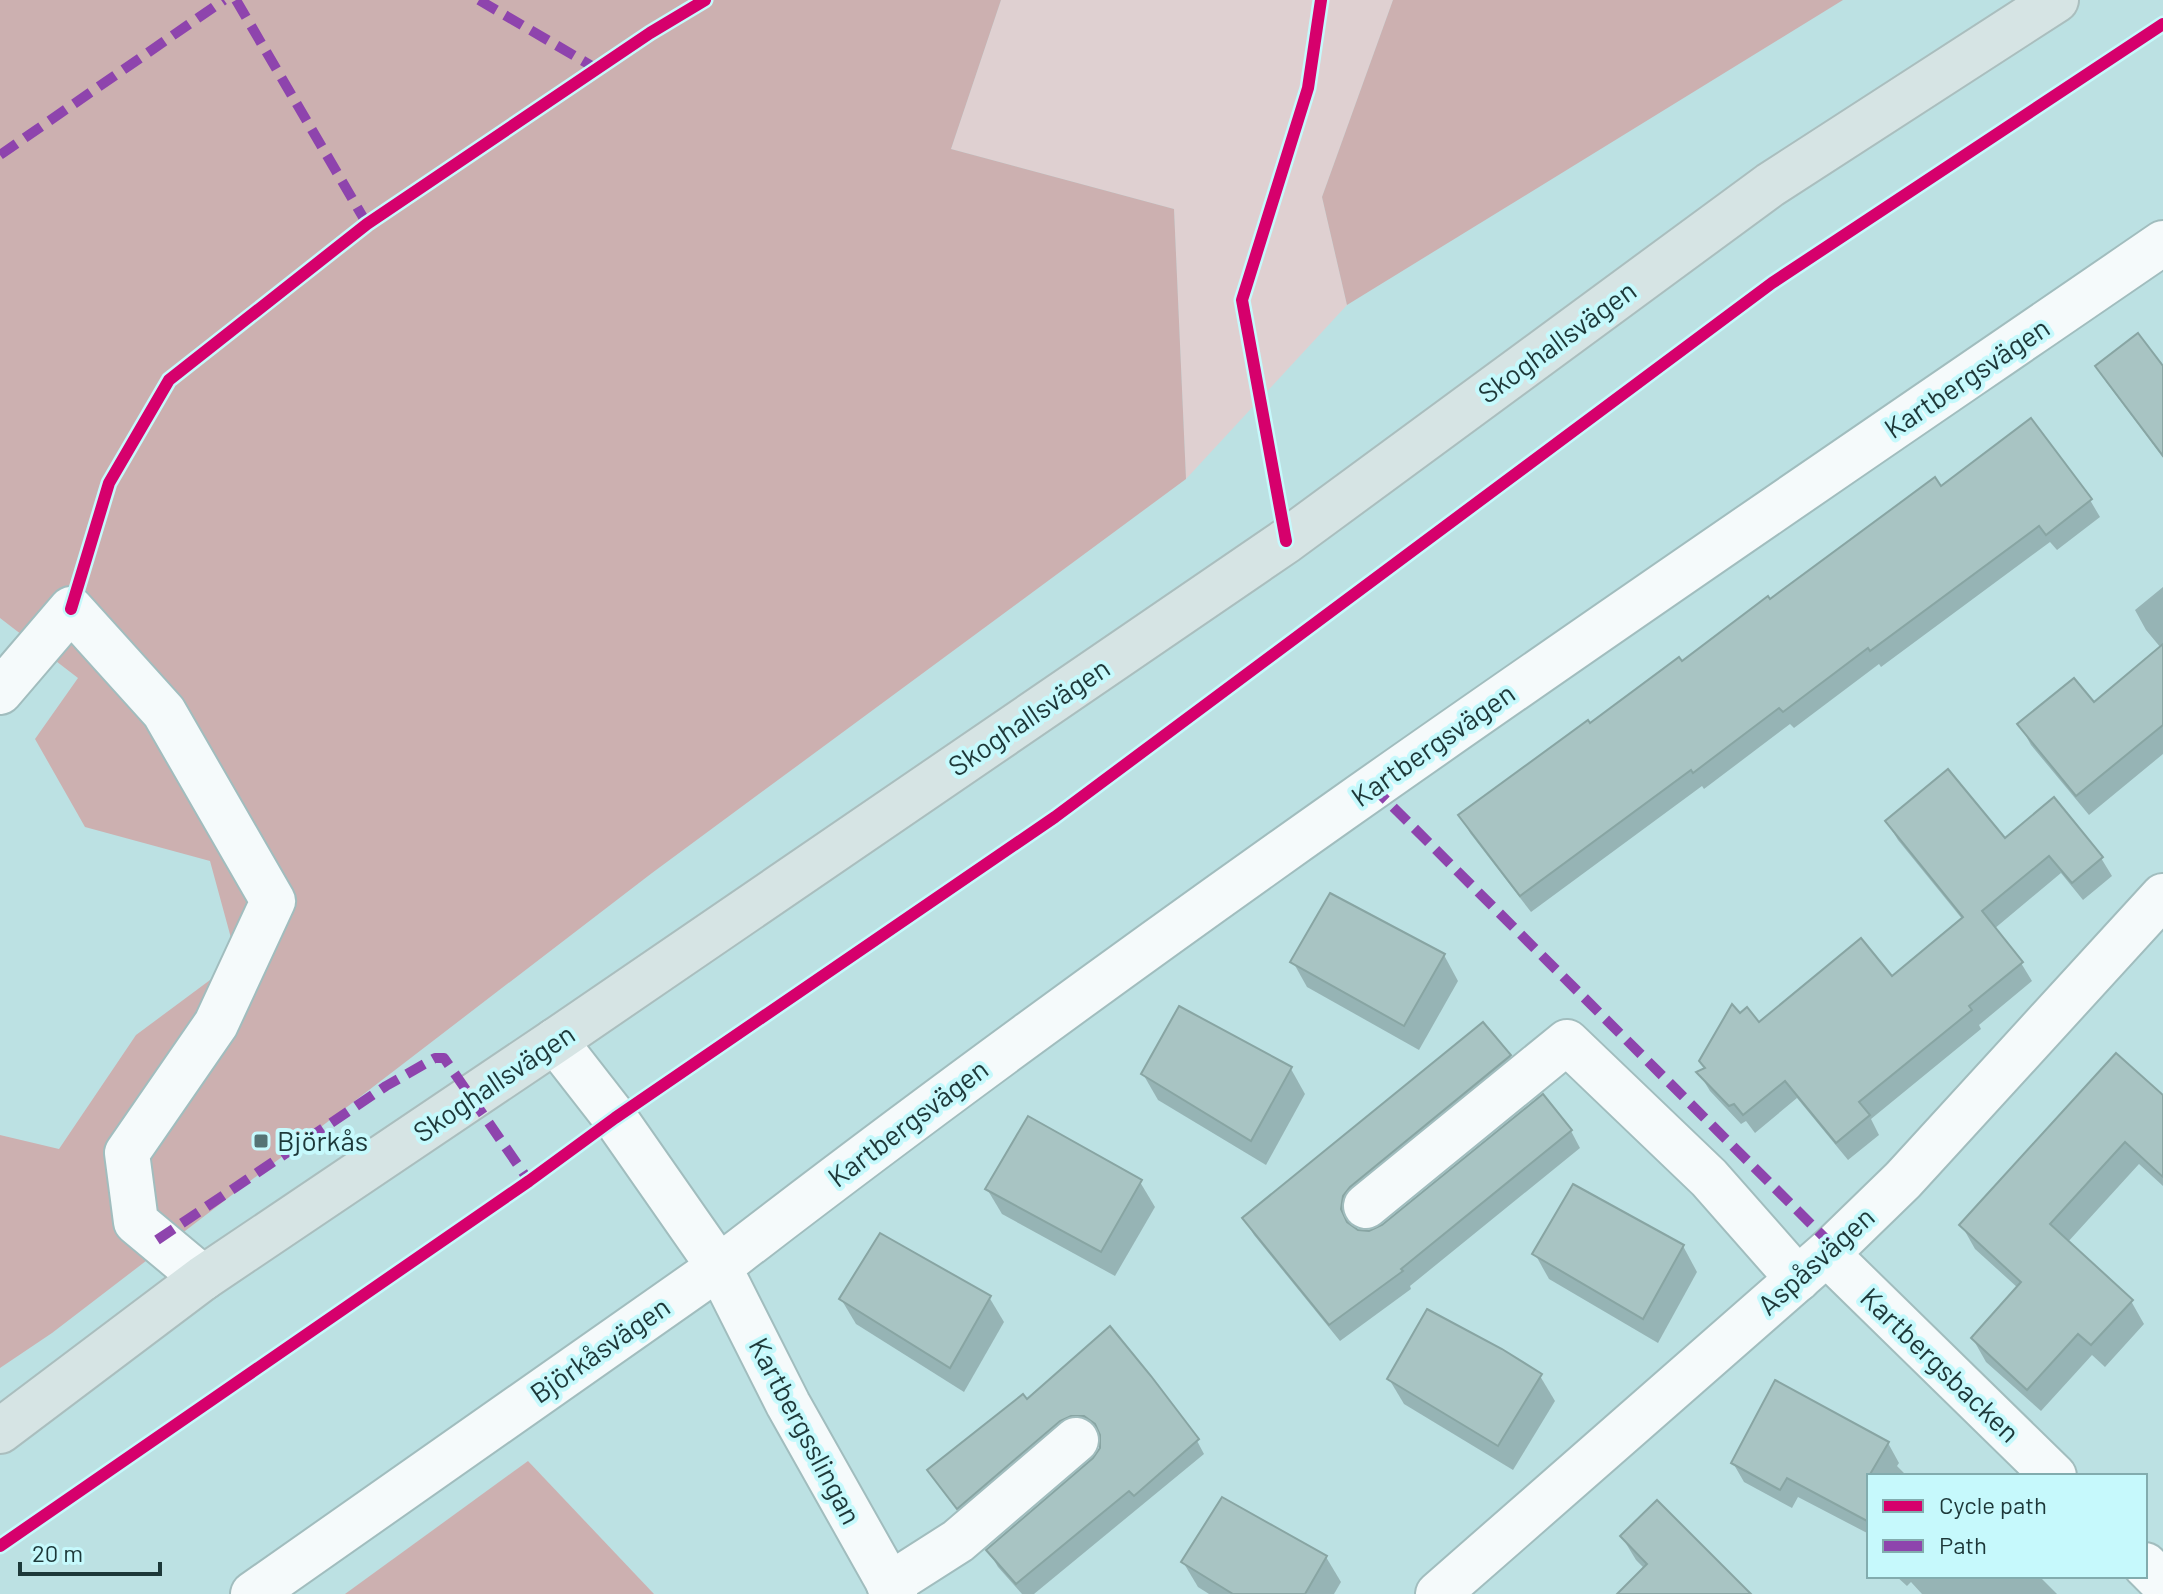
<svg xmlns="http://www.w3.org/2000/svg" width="2163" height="1594" viewBox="0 0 2163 1594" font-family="Barlow,sans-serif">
	<rect width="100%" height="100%" fill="#bce1e3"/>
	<!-- green -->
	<polygon fill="#dfd0d1" points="1001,0 1393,0 1322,197 1347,305 1186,479 1174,209 951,149"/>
	<!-- forest -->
	<g fill="#ccb0b0">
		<polygon points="0,0 1001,0 951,149 1174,209 1186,479 652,873 52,1333 0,1368 0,1135 59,1149 136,1035 237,960 210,861 85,827 35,739 78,678 0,618"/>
		<polygon points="1393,0 1843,0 1347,305 1322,197"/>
		<polygon points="528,1461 654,1594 345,1594"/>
	</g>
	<!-- shadow -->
	<g fill="#0003">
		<polygon points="2097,366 2163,370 2163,457 2107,383"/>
		<polygon points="2030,421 2090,500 2100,517 2057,550 2050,542 1881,667 1879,664 1794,728 1790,724 1704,789 1702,786 1531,912 1470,833 1461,816 1770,601 1941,488"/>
		<polygon points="2163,587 2163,754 2089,815 2031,745 2020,725 2094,705 2161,648 2146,630 2135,610"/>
		<polygon points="1887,822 2101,858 2112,876 2083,900 2061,873 1994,929 2021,963 2032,981 1979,1025 1981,1029 1871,1119 1879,1135 1848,1160 1797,1098 1755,1133 1746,1121 1741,1124 1710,1091 1699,1073 1706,1069 1739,1016 1759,1025 1892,979 1963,920 1898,840"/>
		<polygon points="1444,955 1458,981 1419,1050 1307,987 1293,962"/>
		<polygon points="1483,1025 1510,1056 1519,1073 1352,1214 1350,1227 1357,1232 1370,1233 1571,1131 1580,1148 1410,1286 1411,1289 1340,1341 1254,1235 1244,1218"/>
		<polygon points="1291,1069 1305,1094 1266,1165 1158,1100 1143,1074"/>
		<polygon points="2163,1098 2163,1186 2139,1164 2067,1243 2131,1301 2144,1324 2105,1367 2092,1355 2041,1411 1986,1362 1973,1339 2018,1288 1975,1249 1962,1226"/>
		<polygon points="1140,1182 1155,1207 1115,1276 1002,1214 987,1189"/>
		<polygon points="1683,1246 1697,1272 1658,1343 1549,1279 1535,1254"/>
		<polygon points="989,1297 1004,1322 964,1392 856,1324 841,1299"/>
		<polygon points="1540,1376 1555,1401 1513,1470 1404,1404 1389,1379"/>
		<polygon points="1027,1402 1195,1437 1204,1454 1034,1594 1022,1594 998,1567 988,1550 1094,1460 1102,1448 1102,1438 1095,1433 968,1524 929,1470"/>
		<polygon points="1888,1443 1899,1463 1897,1466 1907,1476 1869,1476 1869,1534 1798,1497 1792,1508 1744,1482 1733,1463"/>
		<polygon points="1622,1537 1748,1594 1633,1594 1645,1569 1636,1560"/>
		<polygon points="1326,1557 1341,1582 1334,1594 1209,1594 1198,1587 1183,1562"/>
		<polygon points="1896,1576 2039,1576 2057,1594 1922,1594 1911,1582 1907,1586"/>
	</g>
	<!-- building -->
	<g fill="#a8c4c3" stroke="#88a5a3" stroke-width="2">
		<polygon points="2138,333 2163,366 2163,456 2095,366"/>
		<polygon points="2031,418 2092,499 2046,535 2039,526 1870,651 1868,648 1783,712 1779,708 1693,773 1691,770 1520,896 1458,815 1588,720 1590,723 1679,657 1682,661 1768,596 1770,599 1935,477 1941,486"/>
		<polygon points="2163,644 2163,725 2076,796 2017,724 2074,678 2094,702"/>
		<polygon points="1948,769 2005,838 2054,797 2103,857 2072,883 2049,856 1982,911 2023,962 1969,1006 1972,1010 1859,1102 1870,1115 1836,1143 1785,1081 1743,1115 1734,1104 1729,1106 1696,1072 1705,1068 1699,1061 1732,1004 1740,1013 1747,1007 1759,1022 1861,938 1892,976 1963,917 1885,821"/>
		<polygon points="1330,893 1445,954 1404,1026 1290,962"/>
		<polygon points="1179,1006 1292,1067 1251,1141 1141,1074"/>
		<polygon points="1483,1022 1511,1055 1350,1187 1343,1196 1341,1209 1347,1222 1358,1230 1369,1231 1382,1225 1543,1094 1572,1130 1401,1269 1403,1271 1329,1325 1242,1218"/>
		<polygon points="2116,1053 2163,1095 2163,1177 2125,1142 2050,1224 2133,1300 2091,1345 2078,1334 2027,1390 1971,1338 2021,1282 1959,1225"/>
		<polygon points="1028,1116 1142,1180 1101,1252 985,1189"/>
		<polygon points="1573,1184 1684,1245 1643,1319 1532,1254"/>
		<polygon points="880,1233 991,1296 950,1368 839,1299"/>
		<polygon points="1427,1309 1502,1349 1542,1374 1498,1446 1387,1379"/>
		<polygon points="1110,1326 1151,1376 1199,1439 1134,1496 1129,1491 1016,1584 986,1550 1093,1458 1100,1448 1100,1435 1095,1424 1084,1416 1071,1416 1060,1421 957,1509 927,1470 1023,1394 1027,1399"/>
		<polygon points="1775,1380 1889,1442 1869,1476 1869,1522 1787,1478 1780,1490 1731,1463"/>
		<polygon points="1222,1497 1327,1556 1305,1594 1233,1594 1181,1562"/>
		<polygon points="1657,1500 1751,1594 1617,1594 1647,1564 1620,1536"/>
	</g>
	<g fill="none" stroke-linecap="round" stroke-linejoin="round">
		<defs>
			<g id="minor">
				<polyline points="0,692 71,609 164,712 273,901 216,1024 127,1153 136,1222 203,1278"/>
				<polyline points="1366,1206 1567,1042 1709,1178 1798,1279"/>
				<polyline points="1827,1254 2054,1476"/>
				<polyline points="2145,1565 2163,1583"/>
				<polyline points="889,1585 958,1541 1076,1440"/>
				<polyline points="253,1594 719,1267 615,1118 555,1041"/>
				<path d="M895,1594L788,1404L719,1267C1186,906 1676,577 2163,243"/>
				<polyline points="1438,1594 1834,1247 1903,1180 2163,896"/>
			</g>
			<polyline id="major" points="0,1431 203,1278 555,1041 1286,541 1770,185 2056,0"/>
		</defs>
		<!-- minor casing -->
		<use href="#minor" stroke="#a1bdbe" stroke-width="48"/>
		<!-- major casing -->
		<use href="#major" stroke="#aabebe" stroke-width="48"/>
		<!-- minor -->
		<use href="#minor" stroke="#f5fafb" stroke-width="44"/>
		<!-- major -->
		<use href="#major" stroke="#d6e4e4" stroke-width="44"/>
		<!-- quiet -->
		<g stroke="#8e44ad" stroke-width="10" stroke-dasharray="20 10" stroke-linecap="butt">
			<polyline points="236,0 367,224"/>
			<polyline points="479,0 597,69"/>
			<polyline points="0,155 224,0"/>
			<polyline points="1372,786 1834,1247"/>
			<polyline points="157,1240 386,1086 435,1058 444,1058 529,1181"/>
		</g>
		<defs>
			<g id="cycleway">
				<polyline points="1286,541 1242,300 1308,88 1321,0"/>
				<polyline points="71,609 109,483 169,380 367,224 650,33 705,0"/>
				<polyline points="0,1546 529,1181 615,1118 1055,817 1772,283 2163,24"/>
			</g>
		</defs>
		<!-- cycleway casing -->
		<use href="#cycleway" stroke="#c6f9fc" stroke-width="17"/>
		<!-- cycleway -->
		<use href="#cycleway" stroke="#d6006c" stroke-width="12"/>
	</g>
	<!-- markers -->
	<rect fill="#557374" stroke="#c6f9fc" stroke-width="3" x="253" y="1133" width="16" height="16" rx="4"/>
	<g text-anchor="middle" stroke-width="8" stroke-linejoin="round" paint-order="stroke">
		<!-- street labels -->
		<g font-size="28" fill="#1d3839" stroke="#c6f9fc">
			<text transform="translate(1557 342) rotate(-36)" y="10">Skoghallsvägen</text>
			<text transform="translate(1967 378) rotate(-34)" y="10">Kartbergsvägen</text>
			<text transform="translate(1029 717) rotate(-34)" y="10">Skoghallsvägen</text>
			<text transform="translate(1433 745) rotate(-35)" y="10">Kartbergsvägen</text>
			<text transform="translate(494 1083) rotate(-34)" y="10">Skoghallsvägen</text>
			<text transform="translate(908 1123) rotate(-37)" y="10">Kartbergsvägen</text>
			<text transform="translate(1816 1261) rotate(-42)" y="10">Aspåsvägen</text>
			<text transform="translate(600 1350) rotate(-35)" y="10">Björkåsvägen</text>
			<text transform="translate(1940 1365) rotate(44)" y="10">Kartbergsbacken</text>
			<text transform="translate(805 1431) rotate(62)" y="10">Kartbergsslingan</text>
		</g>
		<!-- poi labels -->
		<g font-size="28" fill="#1d3839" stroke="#c6f9fc" text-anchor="start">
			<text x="277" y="1151">Björkås</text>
		</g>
	</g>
	<!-- legend -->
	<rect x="1867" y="1474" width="280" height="104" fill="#c6f9fc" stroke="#82acae" stroke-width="2"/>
	<rect x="1883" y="1500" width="40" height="12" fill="#d6006c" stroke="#82acae" stroke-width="2"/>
	<text x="1939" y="1514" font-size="24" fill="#1d3839">Cycle path</text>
	<rect x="1883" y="1540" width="40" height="12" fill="#8e44ad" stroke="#82acae" stroke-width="2"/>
	<text x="1939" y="1554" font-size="24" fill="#1d3839">Path</text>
	<!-- scale -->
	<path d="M20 1562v12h140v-12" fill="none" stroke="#1d3839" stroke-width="4"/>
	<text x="32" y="1562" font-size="24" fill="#1d3839" stroke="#c6f9fc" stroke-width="6" paint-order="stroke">20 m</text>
</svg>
